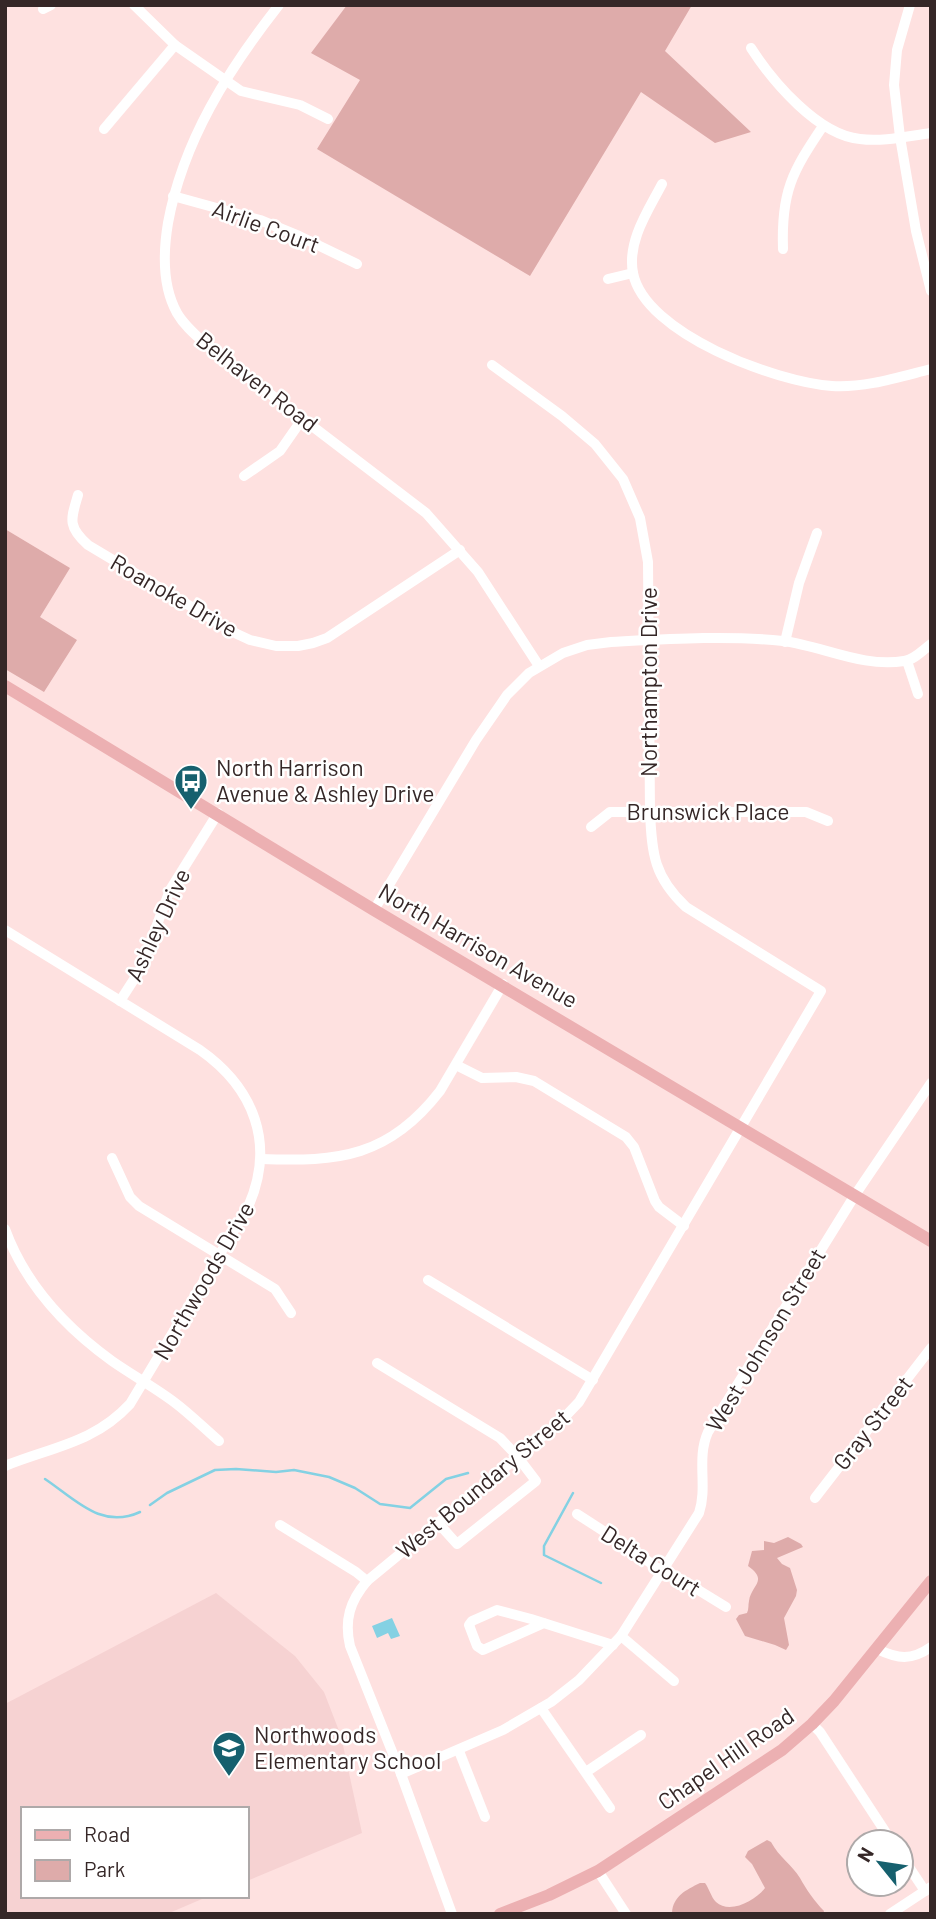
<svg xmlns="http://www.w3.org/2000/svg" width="936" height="1919" viewBox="0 0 936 1919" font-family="Barlow,sans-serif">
	<rect width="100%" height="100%" fill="#fee1e0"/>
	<!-- built -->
	<polygon fill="#f6d2d2" points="216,1593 295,1656 324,1692 341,1736 362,1833 247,1881 247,1809 23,1809 23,1896 209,1896 167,1914 5,1914 5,1704"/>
	<!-- green -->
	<g fill="#deabaa">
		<polygon points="347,5 692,5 665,51 751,132 715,143 641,92 530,276 317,149 360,80 311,53"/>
		<polygon points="5,529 70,568 40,617 77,640 44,692 5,669"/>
		<path d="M788,1537L801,1544L803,1547L777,1558L782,1564L790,1568L797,1590L796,1596L784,1618L789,1645L786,1650L775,1645L745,1636L736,1619L739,1615L747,1613C749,1609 748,1605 749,1601C751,1585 769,1581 748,1566L752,1551L764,1550V1541L774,1543Z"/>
		<path d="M767,1840L771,1842C779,1857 792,1865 800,1878C806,1889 815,1902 824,1911L823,1914L672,1913C673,1896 686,1890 700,1883H705C709,1888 711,1897 716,1902C730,1915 756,1900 765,1888L752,1864L745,1857L748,1851Z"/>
	</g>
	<!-- water -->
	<polygon fill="#84d1e3" points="392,1618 400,1636 391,1639 388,1633 377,1638 372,1626"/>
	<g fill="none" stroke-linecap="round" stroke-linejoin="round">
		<!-- stream -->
		<g stroke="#84d1e3" stroke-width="2.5">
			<path d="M45,1479C75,1499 101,1530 140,1512"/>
			<polyline points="573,1493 544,1546 544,1555 601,1583"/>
			<polyline points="150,1505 167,1493 215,1470 236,1469 276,1472 294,1470 329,1477 355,1488 380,1504 410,1508 446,1479 468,1473"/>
		</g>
		<!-- minor -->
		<g stroke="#fff" stroke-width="10">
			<polyline points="134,5 175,45 241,91 300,105 328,119"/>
			<path d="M279,5C228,70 183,141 168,223C163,253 162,286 177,313C185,327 198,337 210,348L426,513L478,572L539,666"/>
			<polyline points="910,5 897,50 894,85 900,137 916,231 931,291"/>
			<polyline points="43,9 51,5"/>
			<path d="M751,48C773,82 818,135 860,139C883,142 908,136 931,133"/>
			<polyline points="104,129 175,45"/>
			<path d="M662,184C648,211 627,241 633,273C645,334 776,382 832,386C865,388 899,377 931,369"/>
			<polyline points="173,196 260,220 299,236 357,264"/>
			<path d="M783,249C781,192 792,172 823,126"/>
			<polyline points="608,279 633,273"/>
			<polyline points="244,476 280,451 303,418"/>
			<path d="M78,495C71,519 67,526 88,545L237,634L250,640L276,646H298L313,643L327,638L460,550"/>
			<polyline points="785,642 799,583 817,533"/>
			<polyline points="907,661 918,694"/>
			<polyline points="591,827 610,812 806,812 828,821"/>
			<path d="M374,910L476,740L507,695L529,673L563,653L587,645L611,642C667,639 726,635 783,641C823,646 863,668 904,661C914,660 923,650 931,644"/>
			<path d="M5,930L200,1050C254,1088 276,1144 248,1207L130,1404C94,1443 52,1447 5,1466"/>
			<polyline points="120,1001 140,970 170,890 218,813"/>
			<polyline points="456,1065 482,1078 516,1077 534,1081 626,1137 634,1147 655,1201 659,1207 684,1226"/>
			<polyline points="112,1158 130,1197 139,1206 275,1289 291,1313"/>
			<path d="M261,1159C339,1162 389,1157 440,1091L503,984"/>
			<path d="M5,1229C25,1284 65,1327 112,1361C132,1375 154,1387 174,1402C190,1414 204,1428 219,1441"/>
			<polyline points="428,1280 593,1380"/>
			<polyline points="377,1363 500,1438 517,1456 536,1481 457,1544 438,1523"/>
			<polyline points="815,1498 931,1348"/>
			<polyline points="577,1514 636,1552 657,1568 664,1569 726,1607"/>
			<polyline points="280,1525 356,1572 367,1581"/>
			<polyline points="544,1623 483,1650 477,1646 469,1625 472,1621 497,1610 531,1619 613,1645"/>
			<polyline points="621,1636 674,1681"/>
			<path d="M877,1649C898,1659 911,1661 931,1647"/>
			<polyline points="541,1708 610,1808"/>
			<polyline points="812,1724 820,1732 892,1842"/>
			<polyline points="459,1751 485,1817"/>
			<polyline points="586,1772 641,1735"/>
			<path d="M401,1774L503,1730L551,1702L579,1680L621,1636L699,1513C708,1486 696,1459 708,1432L855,1195L931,1083"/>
			<polyline points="901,1855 925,1891"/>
			<polyline points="598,1871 626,1914"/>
			<path d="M452,1914L401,1774L350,1646C344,1620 350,1601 367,1581L559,1423L579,1402L821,991L686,907C654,877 652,854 650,813L648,562L640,518L623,479L595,444L562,416L492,365"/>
			<polyline points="890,1914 931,1887"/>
		</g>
		<!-- major -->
		<g stroke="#ecb0b2" stroke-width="12">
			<polyline points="5,686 374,910 931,1241"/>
			<polyline points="500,1914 549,1895 598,1871 782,1750 812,1724 834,1701 931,1581"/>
		</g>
	</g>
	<!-- icons -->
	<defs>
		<symbol id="bus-pin" viewBox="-11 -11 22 30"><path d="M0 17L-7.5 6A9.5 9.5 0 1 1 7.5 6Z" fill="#16606e" stroke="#fff"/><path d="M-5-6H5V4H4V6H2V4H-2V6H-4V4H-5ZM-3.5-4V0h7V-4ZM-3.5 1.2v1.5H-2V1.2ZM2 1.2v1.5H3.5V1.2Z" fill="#fff"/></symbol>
		<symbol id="school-pin" viewBox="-11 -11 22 30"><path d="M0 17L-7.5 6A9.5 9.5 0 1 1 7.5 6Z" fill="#16606e" stroke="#fff"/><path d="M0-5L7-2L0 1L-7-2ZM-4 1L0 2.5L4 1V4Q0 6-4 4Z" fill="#fff"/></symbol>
	</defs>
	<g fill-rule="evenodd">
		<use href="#bus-pin" x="172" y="762" width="38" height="52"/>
		<use href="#school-pin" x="210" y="1729" width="38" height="52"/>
	</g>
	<g text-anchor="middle" stroke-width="5" stroke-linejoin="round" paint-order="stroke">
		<!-- street labels -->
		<g font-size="23" fill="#352727" stroke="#fff">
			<text transform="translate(266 227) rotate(20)" y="8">Airlie Court</text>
			<text transform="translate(257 382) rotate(38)" y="8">Belhaven Road</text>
			<text transform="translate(174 596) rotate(30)" y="8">Roanoke Drive</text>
			<text transform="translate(649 682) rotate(-90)" y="8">Northampton Drive</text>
			<text x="708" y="820">Brunswick Place</text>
			<text transform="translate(158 925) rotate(-65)" y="8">Ashley Drive</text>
			<text transform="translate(478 946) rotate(30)" y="8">North Harrison Avenue</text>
			<text transform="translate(204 1281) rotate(-60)" y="8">Northwoods Drive</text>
			<text transform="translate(766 1340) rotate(-59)" y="8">West Johnson Street</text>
			<text transform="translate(873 1423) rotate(-52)" y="8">Gray Street</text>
			<text transform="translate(483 1484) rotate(-40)" y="8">West Boundary Street</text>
			<text transform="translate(651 1561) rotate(32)" y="8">Delta Court</text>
			<text transform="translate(726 1759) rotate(-35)" y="8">Chapel Hill Road</text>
		</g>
		<!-- poi labels -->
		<g font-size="23" fill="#352727" stroke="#fff" text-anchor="start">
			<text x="216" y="776">North Harrison<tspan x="216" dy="26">Avenue &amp; Ashley Drive</tspan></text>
			<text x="254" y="1743">Northwoods<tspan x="254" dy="26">Elementary School</tspan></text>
		</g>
	</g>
	<!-- border -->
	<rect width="936" height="1919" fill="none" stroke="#352727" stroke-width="14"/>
	<!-- legend -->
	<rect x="21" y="1807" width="228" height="91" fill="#ffffff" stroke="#aea9a9" stroke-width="2"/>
	<rect x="35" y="1830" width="35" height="10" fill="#ecb0b2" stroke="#aea9a9" stroke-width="2"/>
	<text x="84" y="1842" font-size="21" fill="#352727">Road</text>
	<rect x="35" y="1860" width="35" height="21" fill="#deabaa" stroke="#aea9a9" stroke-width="2"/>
	<text x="84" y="1877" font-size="21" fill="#352727">Park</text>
	<!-- north arrow -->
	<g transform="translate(880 1863) rotate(300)"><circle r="33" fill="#ffffff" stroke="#aea9a9" stroke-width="2"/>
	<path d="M0-5L12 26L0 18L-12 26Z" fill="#16606e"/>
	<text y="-10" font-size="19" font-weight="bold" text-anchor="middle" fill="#352727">N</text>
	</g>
</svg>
